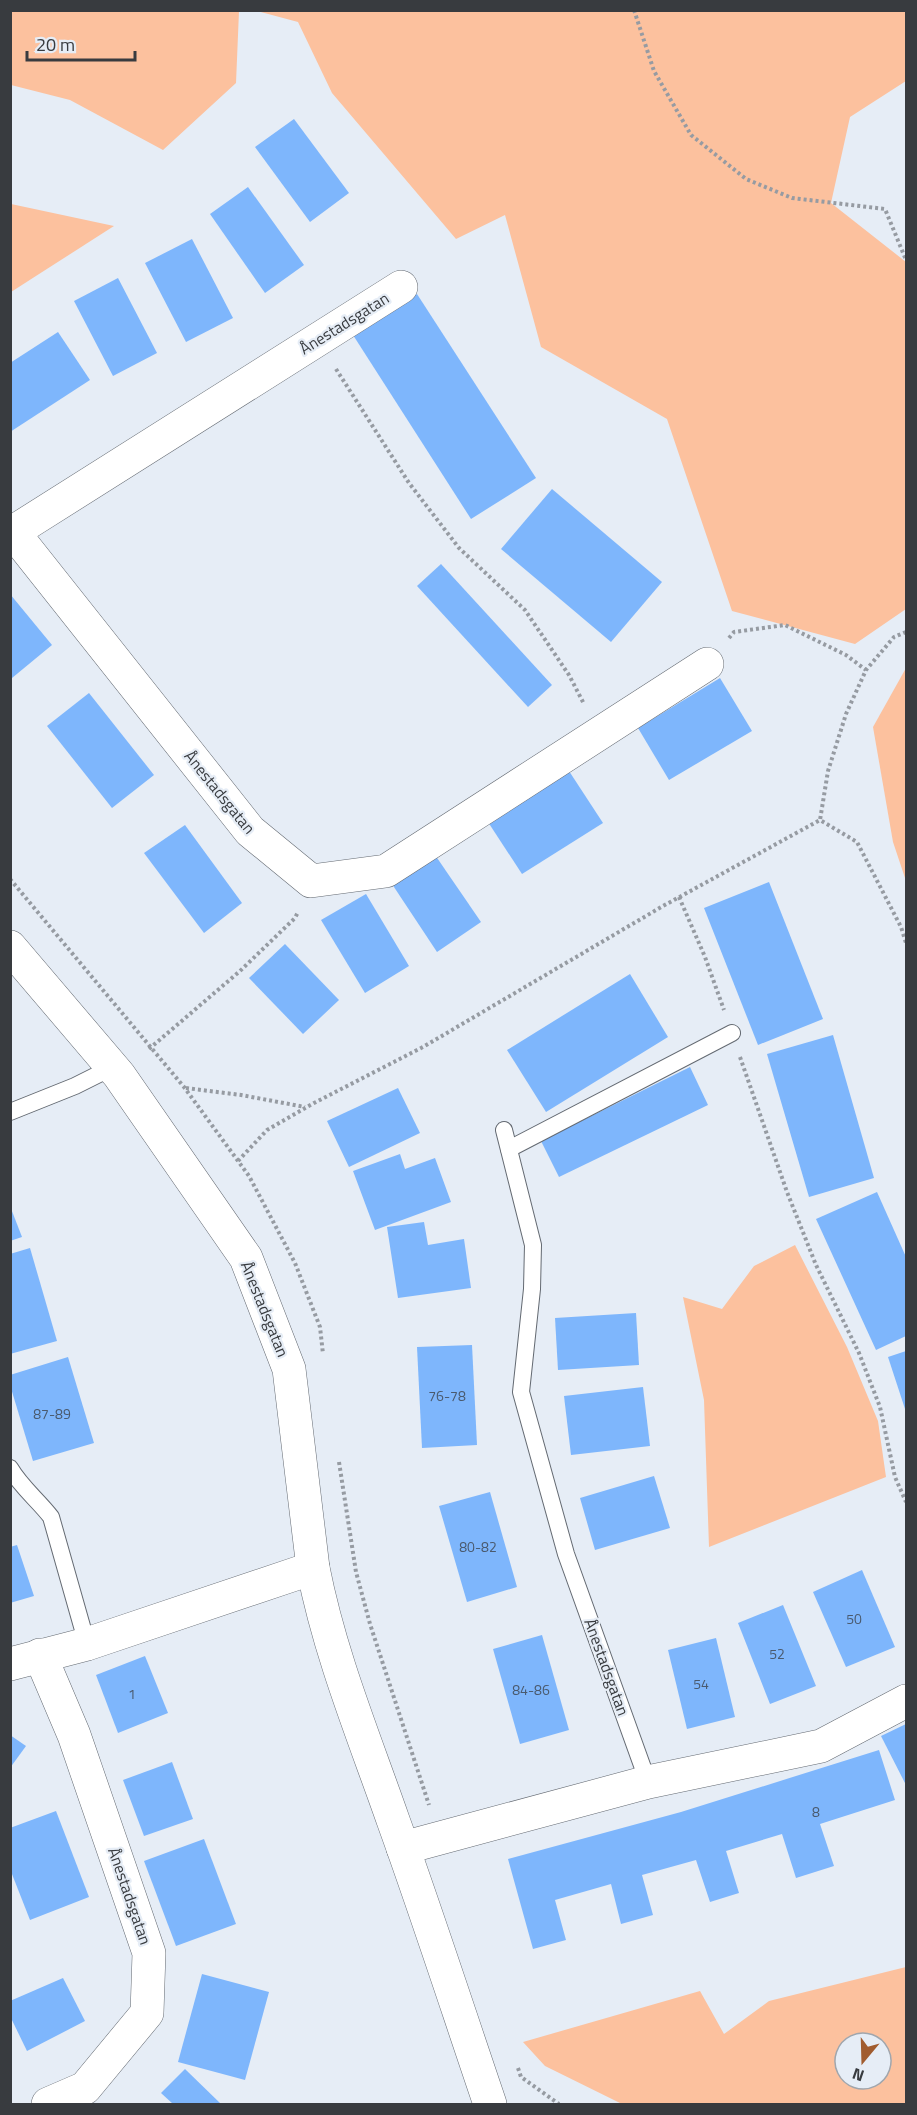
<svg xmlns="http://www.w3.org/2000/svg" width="917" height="2115" viewBox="0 0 917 2115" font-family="'Titillium Web',sans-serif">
	<rect width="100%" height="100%" fill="#e6edf6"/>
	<!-- green -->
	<g fill="#fcc19e" fill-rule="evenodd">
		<polygon points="11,10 239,11 236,83 163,150 70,100 11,85"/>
		<polygon points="257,11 906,11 906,81 850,117 831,203 906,262 906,609 855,644 732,611 667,419 541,347 505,215 456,239 332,93 298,22"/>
		<polygon points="11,204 114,226 11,292"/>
		<polygon points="906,668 906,881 893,842 873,727"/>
		<polygon points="795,1245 847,1347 878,1421 886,1477 709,1547 704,1400 683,1297 722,1309 754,1266"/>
		<path d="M906,1967V2104H622L545,2066L523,2042L700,1991L724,2034L769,2001ZM845,2043H881V2079H845Z"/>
	</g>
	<!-- building -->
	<g fill="#7eb6fc">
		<polygon points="294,119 349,193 310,222 255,147"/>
		<polygon points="248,187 304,265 265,293 210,214"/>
		<polygon points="192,239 233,318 186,342 145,263"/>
		<polygon points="118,278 157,353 113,376 74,301"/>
		<polygon points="417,294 536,478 471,519 353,335"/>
		<polygon points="58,332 90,380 10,432 10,363"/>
		<polygon points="552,489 662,582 611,642 501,549"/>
		<polygon points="441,564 552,685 528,707 417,586"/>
		<polygon points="10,594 52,645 12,678 10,676"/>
		<polygon points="720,678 752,731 669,780 638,728"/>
		<polygon points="89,693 154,775 112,808 47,726"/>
		<polygon points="569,771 603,823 522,874 488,822"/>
		<polygon points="185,825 242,903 204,933 144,853"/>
		<polygon points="433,852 481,922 437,952 390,881"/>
		<polygon points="769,882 823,1019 758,1045 704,908"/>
		<polygon points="366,894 409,966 365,993 321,920"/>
		<polygon points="285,944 339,1000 303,1034 249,978"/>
		<polygon points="630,974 668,1037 546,1112 507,1050"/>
		<polygon points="833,1035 874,1178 809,1197 767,1054"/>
		<polygon points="690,1067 708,1105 559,1177 541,1141"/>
		<polygon points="398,1088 420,1133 349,1167 327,1121"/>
		<polygon points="400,1154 405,1169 435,1158 451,1202 375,1230 353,1171"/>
		<polygon points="877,1192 906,1257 906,1336 876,1350 816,1219"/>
		<polygon points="10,1206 22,1237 10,1241"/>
		<polygon points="424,1222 428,1245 464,1239 471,1288 398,1298 387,1227"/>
		<polygon points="30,1248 57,1341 10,1354 10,1254"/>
		<polygon points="636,1313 639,1365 558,1370 555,1318"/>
		<polygon points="472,1345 477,1445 422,1448 417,1347"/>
		<polygon points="906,1351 906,1412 888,1357"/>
		<polygon points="68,1357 94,1443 33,1461 10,1385 10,1375"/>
		<polygon points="643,1387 650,1446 571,1455 564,1396"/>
		<polygon points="654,1476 670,1528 595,1550 580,1498"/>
		<polygon points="490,1492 517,1587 467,1602 439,1506"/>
		<polygon points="17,1545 34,1596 10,1603 10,1547"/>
		<polygon points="862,1570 895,1647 846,1667 813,1592"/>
		<polygon points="783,1605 816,1686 770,1704 738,1623"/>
		<polygon points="542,1635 569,1730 520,1744 493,1649"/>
		<polygon points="716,1638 735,1717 687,1729 668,1650"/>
		<polygon points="145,1656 168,1713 118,1733 96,1675"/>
		<polygon points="906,1724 906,1785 881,1736"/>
		<polygon points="10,1735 26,1746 10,1768"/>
		<polygon points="879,1750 895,1800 820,1824 834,1866 796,1878 782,1834 726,1851 739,1893 710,1902 696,1860 642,1875 653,1915 621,1924 611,1884 555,1900 566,1940 533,1949 508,1859 681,1812"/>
		<polygon points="172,1762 193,1819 144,1836 123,1780"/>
		<polygon points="56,1811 89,1897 30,1920 10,1869 10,1828"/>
		<polygon points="204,1839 236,1924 176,1946 144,1861"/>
		<polygon points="202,1974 269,1992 245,2080 178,2062"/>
		<polygon points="63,1978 85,2021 27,2051 10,2016 10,2001"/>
		<polygon points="185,2069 221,2104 173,2104 161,2093"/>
	</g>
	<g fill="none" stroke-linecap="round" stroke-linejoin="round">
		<defs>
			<g id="lane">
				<polyline points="10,1112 75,1086 113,1067"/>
				<polyline points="504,1130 533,1245 532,1289 521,1392 566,1554 648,1782"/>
				<polyline points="509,1149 732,1033"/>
				<path d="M10,1468C21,1487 38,1500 51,1517L87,1644"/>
			</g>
			<g id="street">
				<polyline points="13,532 250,831 311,881 386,871 707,664"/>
				<polyline points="10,534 401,287"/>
				<path d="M10,947L119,1075L246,1258L289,1369L313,1568C330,1655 364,1737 393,1820C427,1914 458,2010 490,2104"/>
				<polyline points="40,1655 74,1735 149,1953 147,2013 85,2088 48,2104"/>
				<polyline points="10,1664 87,1644 313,1568"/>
				<polyline points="403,1848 648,1782 821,1746 906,1701"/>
			</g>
		</defs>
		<!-- lane casing -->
		<use href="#lane" stroke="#646a72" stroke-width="18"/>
		<!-- street casing -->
		<use href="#street" stroke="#646a72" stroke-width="34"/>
		<!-- path -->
		<g stroke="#969ba2" stroke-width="4" stroke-dasharray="3 3" stroke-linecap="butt">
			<polyline points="634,10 654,71 691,135 746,179 792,198 885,209 906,260"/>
			<polyline points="336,369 409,483 459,548 525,610 569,675 584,704"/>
			<polyline points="906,632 894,637 866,670 846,714 828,771 820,820 857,842 901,927 906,943"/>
			<polyline points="729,638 734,632 785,625 846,655 866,670"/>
			<polyline points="10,879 184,1087 249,1176 295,1263 320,1327 323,1354"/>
			<polyline points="679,897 705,957 724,1010"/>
			<polyline points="149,1049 240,971 295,918 298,912"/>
			<polyline points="740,1057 787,1192 816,1265 859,1353 880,1407 895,1477 906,1502"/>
			<polyline points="186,1088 241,1095 305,1107"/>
			<polyline points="238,1161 267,1130 314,1103 423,1047 663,906 820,820"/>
			<polyline points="339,1462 356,1572 370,1624 429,1805"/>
			<polyline points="518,2068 521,2077 559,2104"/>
		</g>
		<!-- lane -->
		<use href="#lane" stroke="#fff" stroke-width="16"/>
		<!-- street -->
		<use href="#street" stroke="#fff" stroke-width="33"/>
	</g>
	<g text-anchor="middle" stroke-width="4.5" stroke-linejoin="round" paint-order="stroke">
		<!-- number labels -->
		<g font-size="14" fill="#4a5a6e">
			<text x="447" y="1401">76-78</text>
			<text x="52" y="1419">87-89</text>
			<text x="478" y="1552">80-82</text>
			<text x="854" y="1624">50</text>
			<text x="777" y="1659">52</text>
			<text x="701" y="1689">54</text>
			<text x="531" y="1695">84-86</text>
			<text x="132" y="1699">1</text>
			<text x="816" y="1817">8</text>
		</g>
		<!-- street labels -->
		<g font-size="16" fill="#383b3f" stroke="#e6edf6">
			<text transform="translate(344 323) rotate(-32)" y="6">Ånestadsgatan</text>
			<text transform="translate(220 792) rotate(51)" y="6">Ånestadsgatan</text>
			<text transform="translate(265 1309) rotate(68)" y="6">Ånestadsgatan</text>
			<text transform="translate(607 1667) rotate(70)" y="6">Ånestadsgatan</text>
			<text transform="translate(130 1896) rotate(71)" y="6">Ånestadsgatan</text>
		</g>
	</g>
	<!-- border -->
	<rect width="917" height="2115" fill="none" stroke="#383b3f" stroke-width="24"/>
	<!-- north arrow -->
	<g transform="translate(863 2061) rotate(199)"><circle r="28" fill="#e6edf6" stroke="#a0a6ad" stroke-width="1.5"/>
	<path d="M0-4.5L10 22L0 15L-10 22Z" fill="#a15c2f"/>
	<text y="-9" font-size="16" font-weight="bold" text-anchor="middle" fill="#383b3f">N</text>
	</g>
	<!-- scale -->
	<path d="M27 51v9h108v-9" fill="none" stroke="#383b3f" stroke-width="3"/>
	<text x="36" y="51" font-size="18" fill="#383b3f" stroke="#e6edf6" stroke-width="4.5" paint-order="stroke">20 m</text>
</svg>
